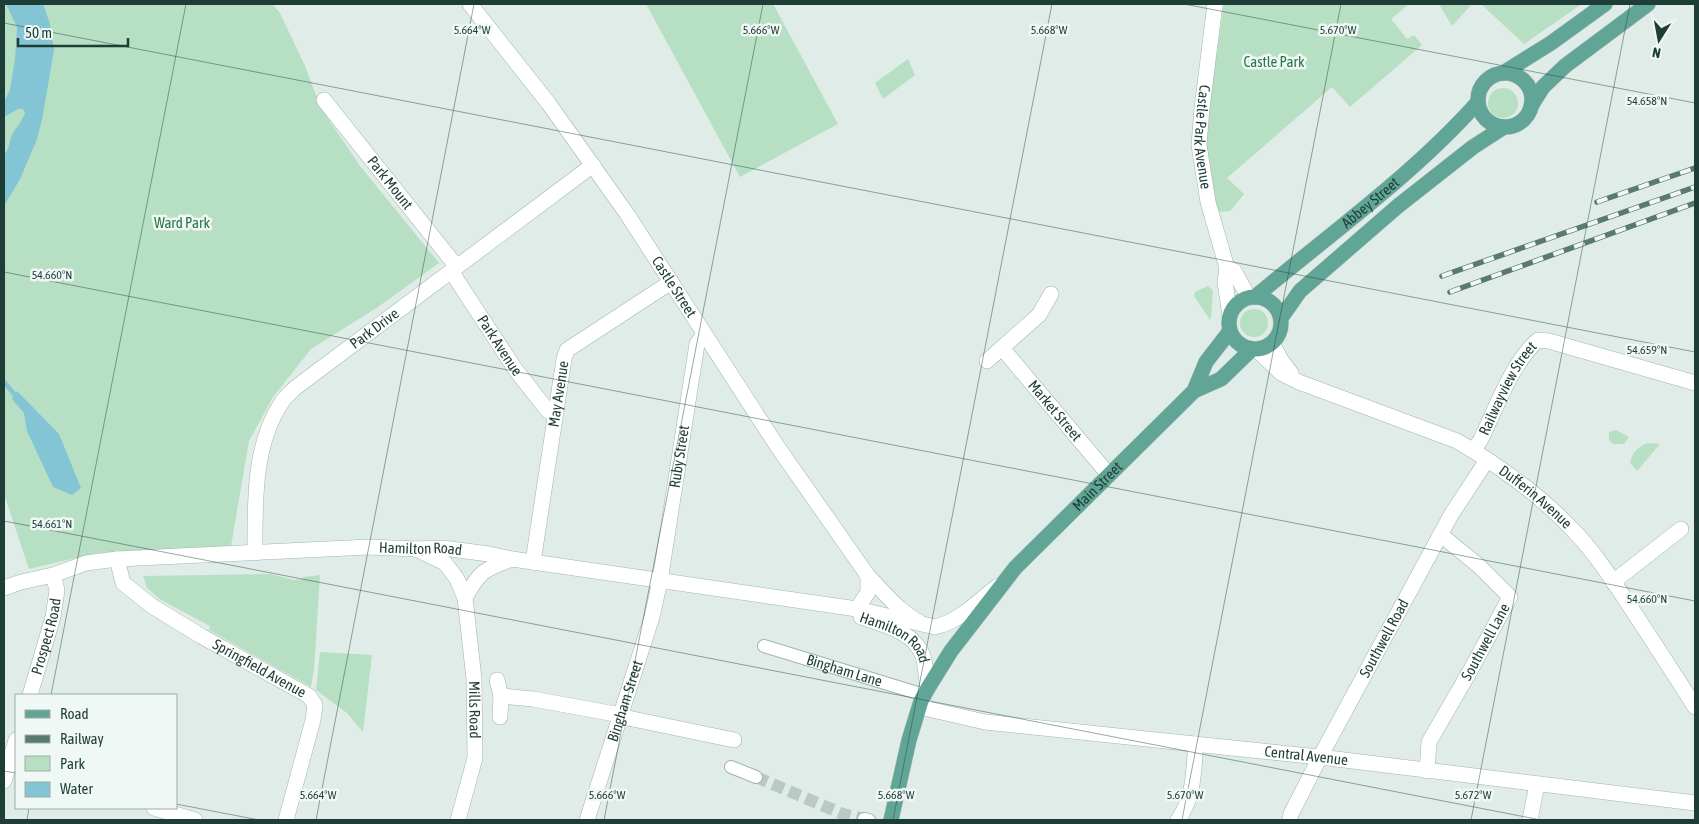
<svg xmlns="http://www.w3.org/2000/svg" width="1699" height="824" viewBox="0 0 1699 824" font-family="'Asap Condensed',sans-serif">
	<rect width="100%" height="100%" fill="#e0ece7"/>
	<!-- green -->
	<g fill="#b7dfc3">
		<polygon points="4,4 272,4 280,13 305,66 321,108 360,166 439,263 378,307 311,349 273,397 249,441 231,546 97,553 29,569 4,494"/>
		<polygon points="646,4 773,4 838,124 740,177"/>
		<polygon points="1224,4 1409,4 1391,19 1407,39 1414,35 1422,45 1350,107 1332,87 1227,178 1244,194 1230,211 1218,212 1212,189 1206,142 1212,86"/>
		<polygon points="1439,4 1472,4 1452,26"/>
		<polygon points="1481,4 1582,4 1524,44"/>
		<polygon points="908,59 915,75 883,99 875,83"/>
		<circle cx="1503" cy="103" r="15"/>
		<polygon points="1208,286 1213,291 1211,318 1210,320 1194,296 1195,292"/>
		<circle cx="1254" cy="323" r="14"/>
		<polygon points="1616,430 1629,437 1624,444 1613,444 1609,440 1609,432"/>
		<path d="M1647,443L1660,444L1637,471L1630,463C1632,452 1637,448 1647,443Z"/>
		<polygon points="270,574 294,580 303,579 303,577 320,575 314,670 311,687 209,630 210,626 161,600 147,588 143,576"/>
		<polygon points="320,652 372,655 363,732 347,713 316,690"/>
	</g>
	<!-- water -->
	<g fill="#83c5d5">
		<path d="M6,4H43L50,24L54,50L42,120L37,139L20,179L4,206V154C10,149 9,142 12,135C16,127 22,122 25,113L23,109H18L4,117V102L10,90L15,59L17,27Z"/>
		<polygon points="17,391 59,434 81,488 72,495 53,487 27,431 24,413 12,399"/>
	</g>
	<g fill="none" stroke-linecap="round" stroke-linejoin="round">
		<!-- stream -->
		<polyline stroke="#83c5d5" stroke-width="4.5" points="4,382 15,395"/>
		<!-- pedestrian-tunnel -->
		<polyline stroke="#b9c9c4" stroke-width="12" stroke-dasharray="12 6" stroke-linecap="butt" points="756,777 843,814 864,819"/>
		<defs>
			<g id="pedestrian">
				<path id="s1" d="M764,646L924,695"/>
				<polyline points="731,767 756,777"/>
				<polyline points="864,819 869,820"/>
			</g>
			<g id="minor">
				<path id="s2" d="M1215,4L1202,108L1199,145L1208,202L1227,268L1225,282L1230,316"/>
				<path id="s3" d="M324,100L457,267"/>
				<polyline points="1227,268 1234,271 1249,298"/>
				<path id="s4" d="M451,271L515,369L548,411L555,414"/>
				<polyline points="1272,343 1281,360 1291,373"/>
				<path id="s5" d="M1002,348L1109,475"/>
				<path id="s6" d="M1256,349L1281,373L1299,382L1457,441C1498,465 1541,496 1574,531C1597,555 1615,584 1633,611C1654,643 1675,675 1695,707"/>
				<polyline points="987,361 1039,315 1051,294"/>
				<path id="s7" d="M1473,450L1480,441C1496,409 1511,364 1538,340L1549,341L1695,383"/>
				<path id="s8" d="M255,553C255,503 253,445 282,402C285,397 291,392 295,388L593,165"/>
				<path id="s9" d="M117,559L123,583L152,606L201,636L309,696L315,705L313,720L286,820"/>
				<path id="s10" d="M533,562L564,359L567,350L671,282"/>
				<polyline points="1613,582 1681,529"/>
				<polyline points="497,680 501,696 500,717"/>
				<path id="s11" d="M30,695L53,617L57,590L53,575"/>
				<polyline points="501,696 533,699 615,714 628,718 734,740"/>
				<path id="s12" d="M921,701L928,709L985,722L1328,758L1695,803"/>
				<path id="s13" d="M1427,771L1429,742L1470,671L1510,597L1479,566L1441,535"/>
				<polyline points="4,781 16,740"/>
				<polyline points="154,808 195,820"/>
				<path id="s14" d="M587,820L652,617L660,581L697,344L704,334"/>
				<path d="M1178,820C1195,795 1193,773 1196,744"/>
				<path id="s15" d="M1290,820L1291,814L1320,757L1451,515L1487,460"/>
				<polyline points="1530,820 1537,784"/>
			</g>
			<g id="tertiary">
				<path id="s16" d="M470,4L549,104L627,214L777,446L868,576C885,593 898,611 919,622"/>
				<path id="s17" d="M416,549L445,563L457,579L465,598L474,679L475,758L458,820"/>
				<path d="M465,598C479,572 484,569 512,559"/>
				<polyline points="857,609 868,592 868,576"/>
			</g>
			<g id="secondary">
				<path id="s18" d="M4,588L21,582L53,575L86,563L117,559L369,547L416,549L443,548L489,554L512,559L857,609L935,627C960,621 978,601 998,586"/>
				<path id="s19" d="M861,617C883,625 914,631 923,656C926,666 926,678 928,688"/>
			</g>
			<g id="primary">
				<polyline points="1503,73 1551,43 1605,4"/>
				<circle cx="1505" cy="100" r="27"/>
				<polyline points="1531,106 1543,87 1565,66 1648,4"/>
				<circle cx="1255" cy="323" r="26"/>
				<path id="s20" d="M1255,297C1330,234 1413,175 1478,102"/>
				<polyline points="1281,318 1300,291 1398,206 1473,147 1504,127"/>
				<polyline points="1194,391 1206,362 1230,331"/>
				<path id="s21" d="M891,820L909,740L921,701L928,688L951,651L1015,568L1194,391L1221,379L1252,349"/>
			</g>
		</defs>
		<!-- pedestrian casing -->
		<use href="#pedestrian" stroke="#a2b4af" stroke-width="14"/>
		<!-- minor casing -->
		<use href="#minor" stroke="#a2b4af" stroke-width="16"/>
		<!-- tertiary casing -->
		<use href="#tertiary" stroke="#a2b4af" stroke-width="16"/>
		<!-- secondary casing -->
		<use href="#secondary" stroke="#9db8b0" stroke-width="16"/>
		<!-- primary casing -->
		<use href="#primary" stroke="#c0c9c7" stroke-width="16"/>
		<!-- pedestrian -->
		<use href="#pedestrian" stroke="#fff" stroke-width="12"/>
		<!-- minor -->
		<use href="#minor" stroke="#fff" stroke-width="15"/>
		<!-- tertiary -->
		<use href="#tertiary" stroke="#fff" stroke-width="15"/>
		<!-- secondary -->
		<use href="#secondary" stroke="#fff" stroke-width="15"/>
		<!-- primary -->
		<use href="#primary" stroke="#61a596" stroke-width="15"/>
		<defs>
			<g id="rail">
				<polyline points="1597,202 1695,168"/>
				<polyline points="1442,276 1695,187"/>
				<polyline points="1450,292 1695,203"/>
			</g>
		</defs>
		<!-- rail casing -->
		<use href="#rail" stroke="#597972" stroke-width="5.5"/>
		<!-- rail -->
		<use href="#rail" stroke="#f0f8f5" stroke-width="4" stroke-dasharray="11" stroke-linecap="butt"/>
	</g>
	<!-- ticks -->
	<path fill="none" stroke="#1f3d37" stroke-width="1" stroke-opacity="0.45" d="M1184,4L1695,103M4,23L1695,352M4,272L1695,601M4,521L1541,820M51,695L186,4M4,771L16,773M176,804L259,820M27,820L29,808M316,820L474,4M604,820L763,4M893,820L1052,4M1182,820L1341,4M1471,820L1630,4"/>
	<g text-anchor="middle" stroke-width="5" stroke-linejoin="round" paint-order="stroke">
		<!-- park labels -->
		<g font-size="15" fill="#277749" stroke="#f0f8f5">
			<text x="1274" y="67">Castle Park</text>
			<text x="182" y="228">Ward Park</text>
		</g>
		<!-- street labels -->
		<g font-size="15" fill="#1f3d37" stroke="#f0f8f5">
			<text dy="5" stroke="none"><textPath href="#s2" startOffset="134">Castle Park Avenue</textPath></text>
			<text dy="5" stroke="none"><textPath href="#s3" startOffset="106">Park Mount</textPath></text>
			<text dy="5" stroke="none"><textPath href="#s20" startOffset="149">Abbey Street</textPath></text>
			<text dy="5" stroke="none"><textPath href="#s16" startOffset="349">Castle Street</textPath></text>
			<text dy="5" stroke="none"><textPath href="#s8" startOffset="274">Park Drive</textPath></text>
			<text dy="5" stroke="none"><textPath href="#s4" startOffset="89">Park Avenue</textPath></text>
			<text dy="5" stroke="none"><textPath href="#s7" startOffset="71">Railwayview Street</textPath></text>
			<text dy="5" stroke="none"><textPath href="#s10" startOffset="170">May Avenue</textPath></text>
			<text dy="5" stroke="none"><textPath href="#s5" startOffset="82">Market Street</textPath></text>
			<text dy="5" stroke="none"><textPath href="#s14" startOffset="376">Ruby Street</textPath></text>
			<text dy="5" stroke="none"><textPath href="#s21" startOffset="402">Main Street</textPath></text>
			<text dy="5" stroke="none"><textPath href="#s6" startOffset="320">Dufferin Avenue</textPath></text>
			<text dy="5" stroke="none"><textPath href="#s18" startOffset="421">Hamilton Road</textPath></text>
			<text dy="5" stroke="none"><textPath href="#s11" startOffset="61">Prospect Road</textPath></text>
			<text dy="5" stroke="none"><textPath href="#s15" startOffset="205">Southwell Road</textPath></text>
			<text dy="5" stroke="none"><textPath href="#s19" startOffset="41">Hamilton Road</textPath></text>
			<text dy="5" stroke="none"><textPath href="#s13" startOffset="144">Southwell Lane</textPath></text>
			<text dy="5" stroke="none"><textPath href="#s9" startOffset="186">Springfield Avenue</textPath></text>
			<text dy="5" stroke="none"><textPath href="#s1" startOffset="84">Bingham Lane</textPath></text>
			<text dy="5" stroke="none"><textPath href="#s14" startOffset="125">Bingham Street</textPath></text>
			<text dy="5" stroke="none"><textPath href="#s17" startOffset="185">Mills Road</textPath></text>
			<text dy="5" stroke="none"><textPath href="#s12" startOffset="392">Central Avenue</textPath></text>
		</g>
	</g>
	<g font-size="12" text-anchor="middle" fill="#1f3d37" stroke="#f0f8f5" stroke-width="5" stroke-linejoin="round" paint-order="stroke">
		<text x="472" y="34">5.664°W</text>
		<text x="761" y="34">5.666°W</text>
		<text x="1049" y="34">5.668°W</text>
		<text x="1338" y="34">5.670°W</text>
		<text x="1647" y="105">54.658°N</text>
		<text x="52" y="279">54.660°N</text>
		<text x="1647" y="354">54.659°N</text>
		<text x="52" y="528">54.661°N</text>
		<text x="1647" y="603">54.660°N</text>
		<text x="318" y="799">5.664°W</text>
		<text x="607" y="799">5.666°W</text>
		<text x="896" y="799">5.668°W</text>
		<text x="1185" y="799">5.670°W</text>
		<text x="1473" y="799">5.672°W</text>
	</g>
	<!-- border -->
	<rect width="1699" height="824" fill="none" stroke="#1f3d37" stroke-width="10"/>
	<!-- legend -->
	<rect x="15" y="694" width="162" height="115" fill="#f0f8f5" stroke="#9cada9"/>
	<rect x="25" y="710" width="25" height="8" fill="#61a596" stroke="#9cada9"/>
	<text x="60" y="719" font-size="15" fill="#1f3d37">Road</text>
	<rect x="25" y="735" width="25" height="8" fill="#597972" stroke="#9cada9"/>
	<text x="60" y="744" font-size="15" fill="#1f3d37">Railway</text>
	<rect x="25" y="756" width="25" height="15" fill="#b7dfc3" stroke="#9cada9"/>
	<text x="60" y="769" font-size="15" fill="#1f3d37">Park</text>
	<rect x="25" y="782" width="25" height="15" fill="#83c5d5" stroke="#9cada9"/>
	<text x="60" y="794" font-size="15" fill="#1f3d37">Water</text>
	<!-- north arrow -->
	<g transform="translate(1659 40) rotate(191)" stroke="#f0f8f5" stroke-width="4" paint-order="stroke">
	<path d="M0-4L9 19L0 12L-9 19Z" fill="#1f3d37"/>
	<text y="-8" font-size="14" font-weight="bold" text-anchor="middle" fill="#1f3d37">N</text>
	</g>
	<!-- scale -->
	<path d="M18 38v8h110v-8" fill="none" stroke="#1f3d37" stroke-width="2.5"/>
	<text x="25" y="38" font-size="15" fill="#1f3d37" stroke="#f0f8f5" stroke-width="4" paint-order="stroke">50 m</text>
</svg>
